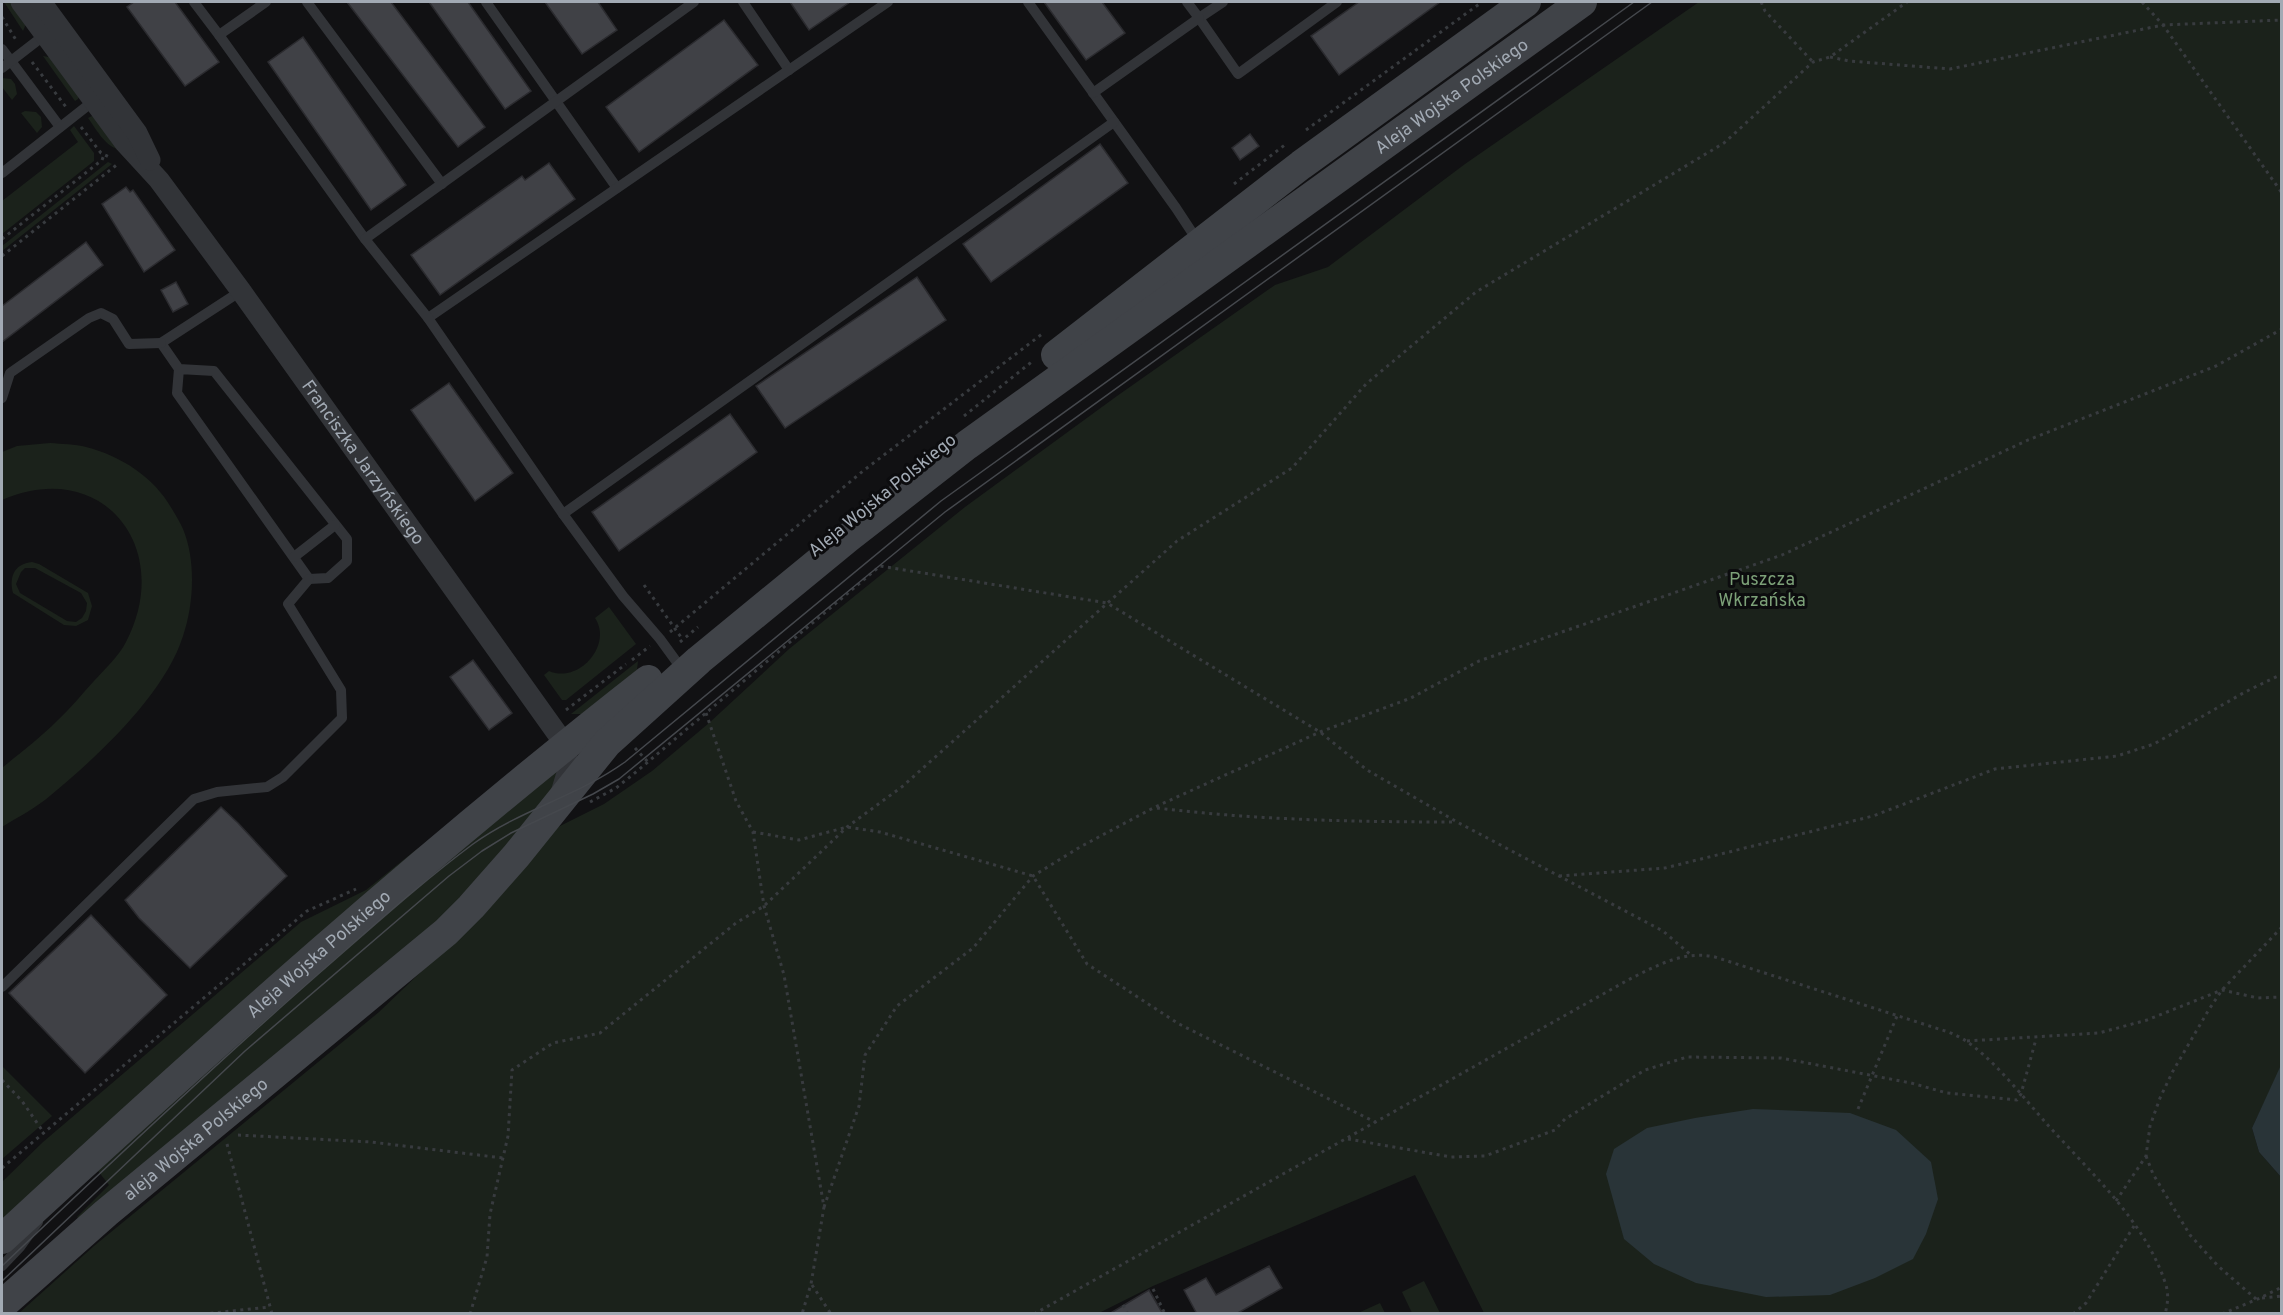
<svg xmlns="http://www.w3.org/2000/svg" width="2283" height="1315" viewBox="0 0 2283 1315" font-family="Overpass,sans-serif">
	<rect width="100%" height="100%" fill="#111113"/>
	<!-- green -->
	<g fill="#1b221b" fill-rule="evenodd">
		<polygon points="4,2 14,2 26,24 23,31"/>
		<polygon points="1699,2 2281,2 2282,1065 2252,1128 2259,1152 2281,1177 2281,1313 1484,1313 1415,1175 1153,1286 1099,1313 18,1314 94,1246 379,1012 472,923 558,827 604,804 652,771 709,723 789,649 965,507 1117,396 1275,285 1328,267 1465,164"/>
		<polygon points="43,56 49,57 80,94 78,99 75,101"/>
		<polygon points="2,78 11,79 15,84 17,94 12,100 2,87"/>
		<polygon points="25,111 36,112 41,117 42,127 37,133 21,113"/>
		<path d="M92,116L103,122L121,150C105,147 97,130 88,118Z"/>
		<polygon points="74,126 94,153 94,161 2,234 2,201 78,142 70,130"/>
		<polygon points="108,162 112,164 2,251 2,246"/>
		<path d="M50,443C62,444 75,444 86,447C121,456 154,477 172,509C176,516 180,522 183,529C196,560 194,604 183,636C165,694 97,757 51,795C36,808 18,817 2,827V768C20,753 40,738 57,721C70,709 82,694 94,681C105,669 119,656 126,642C175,548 102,456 2,500V452L17,446Z"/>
		<path d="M32,562L39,564L88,593L92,606L88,620L76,626L64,625L13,593C9,577 14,564 32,562ZM25,568H35L81,593L87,603L86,611L82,618L76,622L67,621L20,593L16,584L21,572Z"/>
		<path d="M609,607L636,644L566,700H562L544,675L549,671C579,684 613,645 595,618Z"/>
		<polygon points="638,661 637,670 582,714 571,714"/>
		<polygon points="553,768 565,771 481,885 80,1221 77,1217 109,1185 98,1171 71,1189"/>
		<polygon points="418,848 424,851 2,1226 2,1182 43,1142 301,922 366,890"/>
		<polygon points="2,1066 52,1116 2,1159"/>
		<polygon points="1424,1281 1440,1313 1412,1313 1402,1292"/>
		<polygon points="1380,1303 1385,1313 1358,1313"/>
	</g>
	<!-- water -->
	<g fill="#293438">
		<polygon points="2281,1065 2281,1177 2259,1152 2252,1128"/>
		<polygon points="1753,1109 1850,1113 1896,1130 1931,1162 1938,1199 1926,1234 1913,1259 1875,1278 1830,1295 1766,1297 1696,1283 1654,1264 1624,1239 1606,1174 1614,1149 1647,1128 1695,1118"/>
	</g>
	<!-- building -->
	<g fill="#404146" stroke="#2b2b2f" stroke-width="1.5">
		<polygon points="134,2 175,2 219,62 185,86 127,7"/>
		<polygon points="347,2 391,2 485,127 458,147"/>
		<polygon points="429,2 468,2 531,91 505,109"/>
		<polygon points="545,2 598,2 617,30 582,54"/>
		<polygon points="790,2 850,2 809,30"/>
		<polygon points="1044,2 1102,2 1125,33 1086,60"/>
		<polygon points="1359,2 1440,2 1339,75 1311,36"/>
		<polygon points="724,20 758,65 639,152 606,107"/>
		<polygon points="303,37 406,185 371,210 268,62"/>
		<polygon points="1250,134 1259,146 1240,160 1232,148"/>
		<polygon points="1100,144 1128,183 991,282 963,244"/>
		<polygon points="549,163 575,199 440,295 411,255 522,176 525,180"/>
		<polygon points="126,187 130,192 133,190 175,250 144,272 102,204"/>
		<polygon points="86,242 103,265 2,342 2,306"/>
		<polygon points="917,277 946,320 785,428 756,386"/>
		<polygon points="176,282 188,304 173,312 161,290"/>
		<polygon points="449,383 513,473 475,501 411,410"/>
		<polygon points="730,414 757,452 619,551 592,512"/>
		<polygon points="473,660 512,713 489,730 450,677"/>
		<polygon points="221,807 238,823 287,876 190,968 139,918 125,900"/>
		<polygon points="91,915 167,995 85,1073 9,993"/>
		<polygon points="1269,1266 1282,1288 1236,1314 1197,1314 1184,1290 1206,1278 1216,1295"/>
		<polygon points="1149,1290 1163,1314 1109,1314"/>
	</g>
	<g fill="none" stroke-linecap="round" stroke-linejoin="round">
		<!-- path -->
		<g stroke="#383b3f" stroke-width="3" stroke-dasharray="3 4.5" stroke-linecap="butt">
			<polyline points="1761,2 1765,11 1813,62"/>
			<polyline points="2142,2 2163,25 2282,193"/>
			<polyline points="2,17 16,40"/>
			<polyline points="1830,57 1849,61 1950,69 2163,25 2282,20"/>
			<polyline points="32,62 66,107"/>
			<polyline points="81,127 101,153 111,158"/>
			<polyline points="1306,130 1482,2"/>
			<polyline points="1234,184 1286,144"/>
			<polyline points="2,239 102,160 104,155"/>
			<polyline points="2,256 119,163"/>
			<polyline points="964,416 1034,360"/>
			<polyline points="644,585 683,640"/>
			<polyline points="670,632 863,471 1042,334"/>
			<polyline points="680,642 698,627"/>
			<polyline points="632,660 650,646"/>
			<polyline points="566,710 626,664"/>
			<polyline points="706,713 736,801 753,832 764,906 784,975 824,1207 811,1284 802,1314"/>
			<polyline points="635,748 648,762"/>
			<polyline points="590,802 616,788 636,772 880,566 1107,603 1320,732 1367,770 1457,822 1663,931 1691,955"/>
			<path d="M1157,808C1256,820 1356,822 1456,822"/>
			<polyline points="753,832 799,840 847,827 880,832 1033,876 1087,964 1179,1024 1375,1122"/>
			<polyline points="1559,876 1665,868 1873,816 1995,769 2117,756 2154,744 2245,692 2282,674"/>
			<polyline points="1967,1041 2099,1033 2147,1020 2222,990 2258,998 2282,997"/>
			<polyline points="2,1080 22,1101 44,1133"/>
			<polyline points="1858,1109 1897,1016"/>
			<polyline points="238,1135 371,1142 503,1158"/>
			<polyline points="1348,1139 1451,1157 1485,1156 1555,1130 1565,1119 1645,1070 1687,1057 1781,1058 1911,1083 1947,1093 2017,1100 2021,1094 2036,1039"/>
			<polyline points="227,1144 272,1314"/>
			<polyline points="2146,1156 2153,1174 2190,1235 2218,1266 2256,1299"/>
			<polyline points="2,1168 307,911 356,889"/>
			<polyline points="2116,1201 2146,1156 2150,1126 2160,1098 2173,1071 2208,1011 2222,990 2282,927"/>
			<polyline points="824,1207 859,1106 865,1055 897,1006 973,948 1033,876 1080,847 1155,807 1320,732 1411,698 1479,661 1782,555 2028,440 2216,366 2282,329"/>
			<polyline points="812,1285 831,1314"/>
			<polyline points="1153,1289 1165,1314"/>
			<polyline points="2262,1298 2282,1296"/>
			<polyline points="1123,1305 1128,1314"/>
			<polyline points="1256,1313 1256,1314"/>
			<polyline points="203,1314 270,1307"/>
			<polyline points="470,1314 487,1257 490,1214 508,1136 512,1070 553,1043 600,1033 736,923 764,906 847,827 903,786 1177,541 1292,468 1366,384 1476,292 1724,143 1813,62 1830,57 1907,2"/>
			<path d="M1034,1314L1628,980C1656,966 1683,950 1715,957L1942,1030C1949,1032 1956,1035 1963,1039C1992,1057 2023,1097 2046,1123C2089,1171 2144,1220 2165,1282C2169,1293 2168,1303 2165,1314"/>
			<polyline points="2073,1314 2086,1303 2134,1226"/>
			<polyline points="2222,1314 2260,1298 2282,1287"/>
		</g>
		<!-- service -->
		<g stroke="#323438" stroke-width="10">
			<polyline points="194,2 219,35"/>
			<polyline points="266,2 219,35 365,239"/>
			<polyline points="307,2 442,184"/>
			<polyline points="486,2 617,188"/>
			<polyline points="743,2 789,70"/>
			<polyline points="1028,2 1176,208 1199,243"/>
			<polyline points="1223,2 1199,18 1238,74 1337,2"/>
			<polyline points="2,49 60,127"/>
			<polyline points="2,68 46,34"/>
			<polyline points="1093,93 1199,18 1187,2"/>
			<polyline points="2,173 96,99"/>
			<polyline points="428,318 888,2"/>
			<polyline points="179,369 214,371 347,539 347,561 328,578 309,579 177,393 179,369 161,343 241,291"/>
			<polyline points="2,398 10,373 89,318 101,313 113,319 129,344 161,343"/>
			<polyline points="563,514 1114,122"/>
			<polyline points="294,557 335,525"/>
			<polyline points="684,672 660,639 623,596 563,514 428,318 365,239 694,2"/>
			<polyline points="2,987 194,799 217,792 267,787 283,777 342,718 341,690 288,604 309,579"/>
			<polyline points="2,1266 20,1247 38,1222"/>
		</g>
		<!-- minor -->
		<g stroke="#323438" stroke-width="21">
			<path id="s1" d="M21,2L125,143L159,180L241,291L566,746L568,770L561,793"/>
			<polyline points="41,2 137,133 150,160"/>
		</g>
		<!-- secondary -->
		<g stroke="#404348" stroke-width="30">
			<polyline points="1056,355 1301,165 1526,2"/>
			<path id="s2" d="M2,1239C211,1046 423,856 648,680"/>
			<path id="s3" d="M2,1305L106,1213L446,932L471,907L516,856L607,743L699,660L849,537L967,445L1582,2"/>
		</g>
		<!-- tram -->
		<g stroke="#45484d" stroke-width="1.5">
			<path d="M2,1266C105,1168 209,1070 316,976C368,931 418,885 473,844C520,810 578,796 625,762L941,501L1634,2"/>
			<polyline points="2,1281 245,1051 449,876 482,851 511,833 593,794 619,779 945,512 1652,2"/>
		</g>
	</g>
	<g text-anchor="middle" stroke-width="6" stroke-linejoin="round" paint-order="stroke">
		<!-- street labels -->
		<g font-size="18" fill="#a2aab4" stroke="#0c0c0e">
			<text dy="6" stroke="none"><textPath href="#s3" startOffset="1893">Aleja Wojska Polskiego</textPath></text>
			<text dy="6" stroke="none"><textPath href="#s1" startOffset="574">Franciszka Jarzyńskiego</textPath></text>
			<text transform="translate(882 495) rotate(-39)" y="6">Aleja Wojska Polskiego</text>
			<text dy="6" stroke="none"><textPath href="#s2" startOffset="426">Aleja Wojska Polskiego</textPath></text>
			<text dy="6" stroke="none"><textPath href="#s3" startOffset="255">aleja Wojska Polskiego</textPath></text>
		</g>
		<!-- park labels -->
		<g font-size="18" fill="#7ca078" stroke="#0c0c0e">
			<text x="1762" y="585">Puszcza<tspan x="1762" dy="21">Wkrzańska</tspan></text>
		</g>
	</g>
	<!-- border -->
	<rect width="2283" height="1315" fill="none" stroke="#a2aab4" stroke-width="6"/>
</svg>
